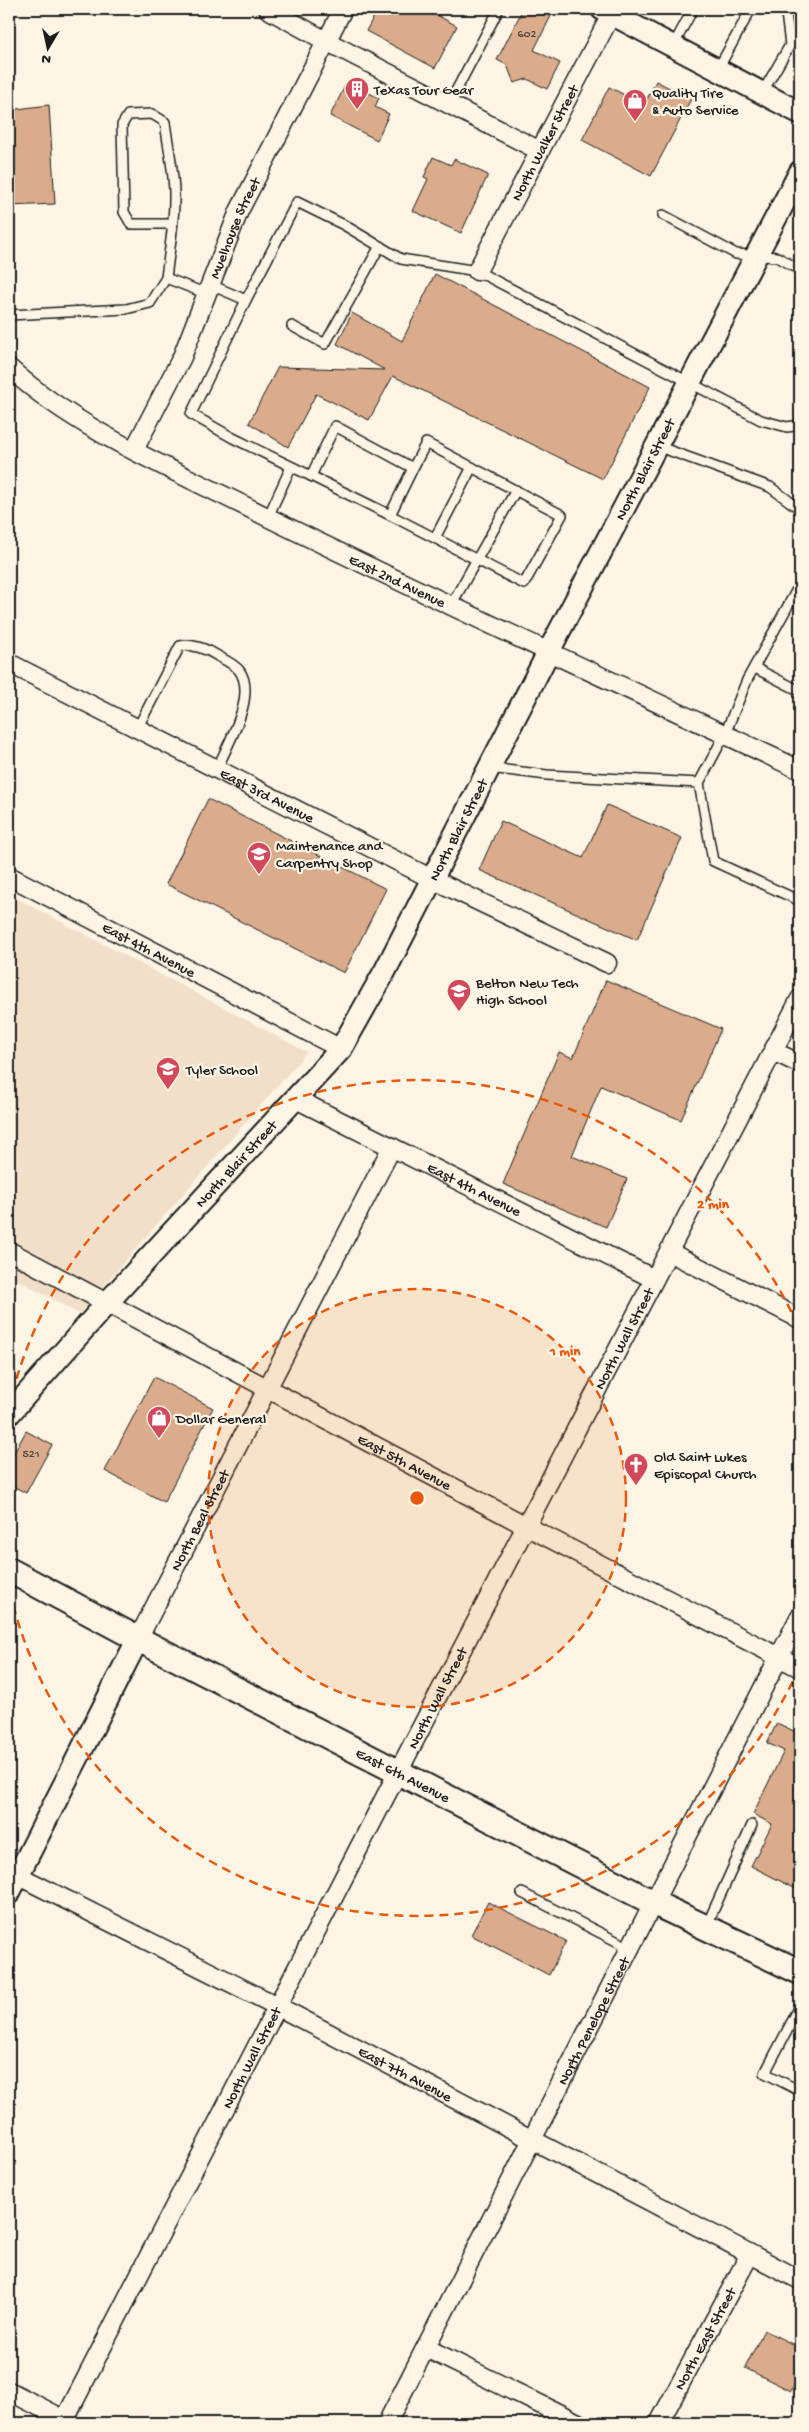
<svg xmlns="http://www.w3.org/2000/svg" width="809" height="2432" viewBox="0 0 809 2432" font-family="'Gochi Hand',sans-serif">
	<rect width="100%" height="100%" fill="#fcf5e5"/>
	<filter id="ink" filterUnits="userSpaceOnUse"><feTurbulence type="fractalNoise" baseFrequency=".02" numOctaves="2"/><feDisplacementMap in="SourceGraphic" scale="10" xChannelSelector="R" yChannelSelector="G"/><feConvolveMatrix kernelMatrix="1 2 1 2 8 2 1 2 1" color-interpolation-filters="sRGB"/></filter>
	<g filter="url(#ink)">
		<!-- built -->
		<polygon fill="#f2dfca" points="9,894 307,1052 79,1314 9,1275"/>
		<!-- building -->
		<g fill="#daac8c" stroke="#1c1c1c">
			<polygon points="378,9 435,9 433,13 457,26 435,68 366,31"/>
			<polygon points="523,9 538,9 551,16 534,50 560,63 547,89 527,79 514,83 507,65 497,60"/>
			<polygon points="656,81 691,99 651,176 582,140 609,87 644,105"/>
			<polygon points="347,82 379,98 375,107 389,114 377,140 330,116"/>
			<polygon points="49,105 55,204 9,206 9,110"/>
			<polygon points="433,157 451,165 454,159 488,175 461,233 413,211 428,179 424,177"/>
			<polygon points="435,274 650,387 603,479 393,376 369,420 316,394 288,447 249,423 278,367 385,370 337,344 352,313 402,341"/>
			<polygon points="208,799 386,889 344,973 166,884"/>
			<polygon points="607,805 682,838 637,940 479,870 501,821 583,858"/>
			<polygon points="606,980 721,1029 681,1120 601,1086 572,1156 627,1179 606,1227 503,1184 559,1052 573,1058"/>
			<polygon points="154,1377 213,1408 164,1502 105,1471"/>
			<polygon points="26,1431 52,1445 26,1493 9,1484 9,1462"/>
			<polygon points="777,1723 800,1734 800,1891 751,1866 772,1824 753,1814 784,1751 767,1743"/>
			<polygon points="488,1902 566,1941 549,1975 471,1935"/>
			<polygon points="764,2330 800,2348 800,2372 791,2391 745,2368"/>
		</g>
		<g fill="none" stroke-linecap="round" stroke-linejoin="round">
			<defs>
				<g id="service">
					<polyline points="673,46 693,9"/>
					<polyline points="718,69 751,9"/>
					<polyline points="762,93 790,45 786,13 788,9"/>
					<polyline points="449,104 499,9"/>
					<polyline points="663,215 736,254 777,257 800,270"/>
					<path d="M166,278C169,252 174,226 174,200C175,174 168,147 165,122L152,114L128,115L122,125L124,212L131,224H172"/>
					<polyline points="211,285 246,300 297,202 344,225 401,259 477,271 761,420 787,427 800,425"/>
					<polyline points="246,300 191,414 233,438 311,476 335,426 413,468 426,443 562,515 524,584 390,515 413,468"/>
					<polyline points="9,315 126,309 150,303 166,278 207,294"/>
					<polyline points="292,326 325,344 380,246"/>
					<polyline points="657,446 770,487 800,509"/>
					<polyline points="311,476 390,515"/>
					<polyline points="268,517 291,467"/>
					<polyline points="435,538 472,467"/>
					<polyline points="450,607 516,490"/>
					<polyline points="755,668 800,691"/>
					<path d="M137,729L180,646C190,643 207,649 216,655C223,659 234,664 239,670C258,695 227,745 217,769"/>
					<polyline points="489,768 547,775 699,783 725,734 747,680 800,584"/>
					<polyline points="699,783 713,861 800,901"/>
					<polyline points="522,1893 630,1948"/>
					<polyline points="706,1927 752,1825"/>
					<polyline points="800,2006 765,2073 800,2091"/>
				</g>
				<g id="minor">
					<polyline points="268,9 326,41 540,151"/>
					<path id="s1" d="M477,271L612,13"/>
					<path id="s2" d="M9,368C81,433 177,471 263,515C441,603 621,685 800,770"/>
					<path id="s3" d="M134,450L182,357L239,211L343,9"/>
					<path id="s4" d="M9,663L432,879L607,963"/>
					<path id="s5" d="M9,876L341,1049"/>
					<polyline points="773,1051 800,1064"/>
					<path id="s6" d="M294,1098L654,1279"/>
					<path id="s7" d="M9,1251L526,1526L800,1668"/>
					<polyline points="669,1252 800,1319"/>
					<path id="s8" d="M138,1639L392,1147"/>
					<path id="s9" d="M9,1871L277,2006L800,2280"/>
					<polyline points="426,2348 578,2423"/>
					<polyline points="9,2391 71,2423"/>
					<path id="s10" d="M63,2423L381,1805L800,999"/>
					<path id="s11" d="M387,2423L800,1616"/>
					<path id="s12" d="M659,2423L750,2254"/>
				</g>
				<g id="tertiary">
					<polyline points="602,9 800,113"/>
					<path id="s13" d="M9,1414L106,1304L341,1049L385,971L549,651L800,172"/>
					<polyline points="9,1893 138,1639"/>
				</g>
				<g id="secondary">
					<path id="s14" d="M9,1570L138,1639L654,1903L800,1972"/>
				</g>
			</defs>
			<!-- service casing -->
			<use href="#service" stroke="#1c1c1c" stroke-width="12"/>
			<!-- minor casing -->
			<use href="#minor" stroke="#1c1c1c" stroke-width="21"/>
			<!-- tertiary casing -->
			<use href="#tertiary" stroke="#1c1c1c" stroke-width="25"/>
			<!-- secondary casing -->
			<use href="#secondary" stroke="#1c1c1c" stroke-width="28"/>
			<!-- service -->
			<use href="#service" stroke="#fcf5e5" stroke-width="9"/>
			<!-- minor -->
			<use href="#minor" stroke="#fcf5e5" stroke-width="18"/>
			<!-- tertiary -->
			<use href="#tertiary" stroke="#fcf5e5" stroke-width="21"/>
			<!-- secondary -->
			<use href="#secondary" stroke="#fcf5e5" stroke-width="24"/>
		</g>
	</g>
	<!-- distance rings -->
	<circle cx="417" cy="1498" r="209" fill="#e8590c" fill-opacity=".12"/>
	<g fill="none" stroke="#e8590c" stroke-width="2.5" stroke-dasharray="9 6">
		<circle cx="417" cy="1498" r="209"/>
		<path d="M799 1668A418 418 0 0 1 9 1588M9 1408A418 418 0 0 1 799 1328"/>
	</g>
	<!-- icons -->
	<defs>
		<symbol id="building-pin" viewBox="-11 -11 22 30"><path d="M0 17L-7.5 6A9.5 9.5 0 1 1 7.5 6Z" fill="#d1495b" stroke="#fcf5e5"/><path d="M-4-6H4V6H1V3H-1V6H-4ZM-2.5-4.3h1.7v1.8h-1.7ZM.8-4.3h1.7v1.8H.8ZM-2.5-1h1.7V.8h-1.7ZM.8-1h1.7V.8H.8Z" fill="#fff"/></symbol>
		<symbol id="shop-pin" viewBox="-11 -11 22 30"><path d="M0 17L-7.5 6A9.5 9.5 0 1 1 7.5 6Z" fill="#d1495b" stroke="#fcf5e5"/><path d="M-5-2.5h2.3a2.7 3.5 0 0 1 5.4 0H5L5.5 6h-11ZM-1.5-2.5h3a1.5 2.3 0 0 0-3 0Z" fill="#fff"/></symbol>
		<symbol id="school-pin" viewBox="-11 -11 22 30"><path d="M0 17L-7.5 6A9.5 9.5 0 1 1 7.5 6Z" fill="#d1495b" stroke="#fcf5e5"/><path d="M0-5L7-2L0 1L-7-2ZM-4 1L0 2.5L4 1V4Q0 6-4 4Z" fill="#fff"/></symbol>
		<symbol id="church-pin" viewBox="-11 -11 22 30"><path d="M0 17L-7.5 6A9.5 9.5 0 1 1 7.5 6Z" fill="#d1495b" stroke="#fcf5e5"/><path d="M-1.2-6h2.4v3.5h3.3v2.4h-3.3V6h-2.4V-.1h-3.3v-2.4h3.3Z" fill="#fff"/></symbol>
	</defs>
	<g fill-rule="evenodd">
		<use href="#building-pin" x="343" y="75" width="28" height="38"/>
		<use href="#shop-pin" x="621" y="87" width="28" height="38"/>
		<use href="#school-pin" x="245" y="840" width="28" height="38"/>
		<use href="#school-pin" x="445" y="977" width="28" height="38"/>
		<use href="#school-pin" x="154" y="1055" width="28" height="38"/>
		<use href="#shop-pin" x="145" y="1404" width="28" height="38"/>
		<use href="#church-pin" x="622" y="1451" width="28" height="38"/>
	</g>
	<g text-anchor="middle" stroke-width="4.5" stroke-linejoin="round" paint-order="stroke">
		<!-- number labels -->
		<g font-size="12" fill="#4c4038">
			<text x="527" y="37">602</text>
			<text x="31" y="1457">521</text>
		</g>
		<!-- poi labels -->
		<g font-size="15" fill="#1c1c1c" stroke="#fcf5e5" text-anchor="start">
			<text x="374" y="94">Texas Tour Gear</text>
			<text x="652" y="97">Quality Tire<tspan x="652" dy="17">&amp; Auto Service</tspan></text>
			<text x="276" y="850">Maintenance and<tspan x="276" dy="17">Carpentry Shop</tspan></text>
			<text x="476" y="987">Belton New Tech<tspan x="476" dy="17">High School</tspan></text>
			<text x="186" y="1074">Tyler School</text>
			<text x="176" y="1423">Dollar General</text>
			<text x="654" y="1461">Old Saint Lukes<tspan x="654" dy="17">Episcopal Church</tspan></text>
		</g>
		<!-- street labels -->
		<g font-size="15" fill="#1c1c1c" stroke="#fcf5e5">
			<text dy="5" stroke="none"><textPath href="#s1" startOffset="145">North Walker Street</textPath></text>
			<text dy="5" stroke="none"><textPath href="#s3" startOffset="244">Muelhouse Street</textPath></text>
			<text dy="5" stroke="none"><textPath href="#s13" startOffset="1148">North Blair Street</textPath></text>
			<text dy="5" stroke="none"><textPath href="#s2" startOffset="444">East 2nd Avenue</textPath></text>
			<text dy="5" stroke="none"><textPath href="#s4" startOffset="290">East 3rd Avenue</textPath></text>
			<text dy="5" stroke="none"><textPath href="#s13" startOffset="742">North Blair Street</textPath></text>
			<text dy="5" stroke="none"><textPath href="#s5" startOffset="158">East 4th Avenue</textPath></text>
			<text dy="5" stroke="none"><textPath href="#s13" startOffset="338">North Blair Street</textPath></text>
			<text dy="5" stroke="none"><textPath href="#s6" startOffset="202">East 4th Avenue</textPath></text>
			<text dy="5" stroke="none"><textPath href="#s10" startOffset="1221">North Wall Street</textPath></text>
			<text dy="5" stroke="none"><textPath href="#s7" startOffset="448">East 5th Avenue</textPath></text>
			<text dy="5" stroke="none"><textPath href="#s8" startOffset="134">North Beal Street</textPath></text>
			<text dy="5" stroke="none"><textPath href="#s10" startOffset="816">North Wall Street</textPath></text>
			<text dy="5" stroke="none"><textPath href="#s14" startOffset="444">East 6th Avenue</textPath></text>
			<text dy="5" stroke="none"><textPath href="#s11" startOffset="452">North Penelope Street</textPath></text>
			<text dy="5" stroke="none"><textPath href="#s10" startOffset="411">North Wall Street</textPath></text>
			<text dy="5" stroke="none"><textPath href="#s9" startOffset="445">East 7th Avenue</textPath></text>
			<text dy="5" stroke="none"><textPath href="#s12" startOffset="96">North East Street</textPath></text>
		</g>
	</g>
	<circle cx="417" cy="1498" r="8" fill="#e8590c" stroke="#fcf5e5" stroke-width="2.5"/>
	<g font-size="15" text-anchor="middle" font-weight="bold" fill="#e8590c" stroke="#fcf5e5" stroke-width="4.5" stroke-linejoin="round" paint-order="stroke">
		<text x="713" y="1208">2 min</text>
		<text x="565" y="1355">1 min</text>
	</g>
	<!-- margin -->
	<rect width="809" height="2432" fill="none" stroke="#fcf5e5" stroke-width="30"/>
	<rect x="15" y="15" width="779" height="2402" fill="none" stroke="#1c1c1c" stroke-width="2" filter="url(#ink)"/>
	<!-- north arrow -->
	<g transform="translate(48 48) rotate(189)" stroke="#fcf5e5" stroke-width="4" paint-order="stroke">
	<path d="M0-4L9 19L0 12L-9 19Z" fill="#1c1c1c"/>
	<text y="-8" font-size="14" font-weight="bold" text-anchor="middle" fill="#1c1c1c">N</text>
	</g>
</svg>
